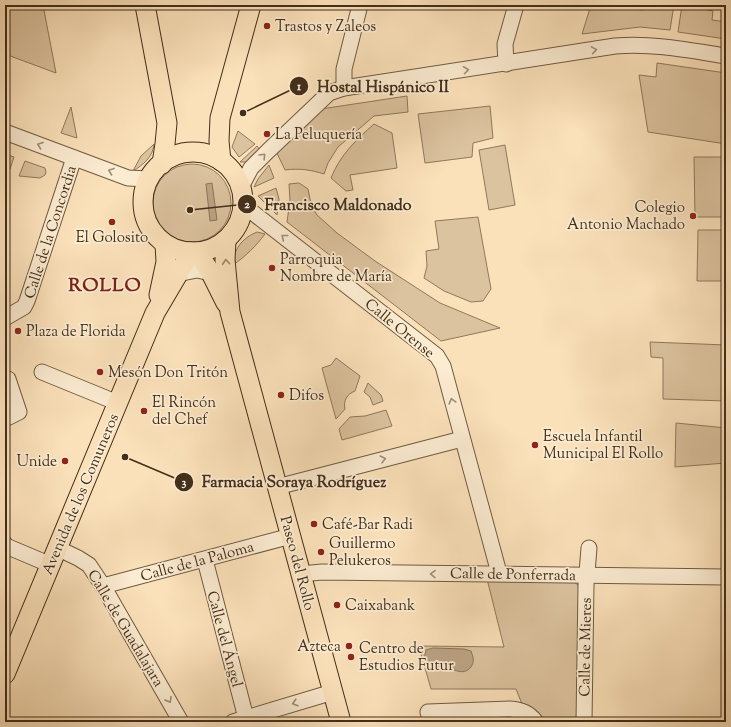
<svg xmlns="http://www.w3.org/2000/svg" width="731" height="727" viewBox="0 0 731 727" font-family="'Sorts Mill Goudy',serif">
	<rect width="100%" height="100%" fill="#fbe1ba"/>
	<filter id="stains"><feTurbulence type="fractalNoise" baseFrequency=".005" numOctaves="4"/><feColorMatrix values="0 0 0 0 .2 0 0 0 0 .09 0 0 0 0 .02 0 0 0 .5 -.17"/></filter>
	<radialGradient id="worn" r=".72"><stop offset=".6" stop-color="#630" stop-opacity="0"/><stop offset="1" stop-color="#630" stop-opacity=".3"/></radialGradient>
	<!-- green -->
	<g fill="#dcc39f" stroke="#8f785c">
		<polygon points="17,5 43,5 56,73 5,54 5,11"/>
		<polygon points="591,5 623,5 623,7 642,10 642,5 674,5 670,30 640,27 582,34"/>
		<polygon points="682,5 713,11 712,20 726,22 726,39 678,32"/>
		<polygon points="657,63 726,73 726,144 648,132 639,75 656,77"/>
		<path d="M407,96L408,112L374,116L338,147L328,163L324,174C311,170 300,168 285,170L276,151L321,109Z"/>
		<polygon points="490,106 493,138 473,143 472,157 425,163 418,114"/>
		<polygon points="71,107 77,138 61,133"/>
		<path d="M374,124L392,133L397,168L350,175L353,190L346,191L331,178C340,155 356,140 374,124Z"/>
		<polygon points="238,131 255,144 239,157 232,147"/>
		<path d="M154,144C153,157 143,165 133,171L141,156Z"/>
		<polygon points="505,145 515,205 489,210 479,150"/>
		<polygon points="257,146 260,150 247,162 240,162"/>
		<polygon points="5,154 14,157 10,169 5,172"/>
		<polygon points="694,157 726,157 726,217 695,217"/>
		<polygon points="25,161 45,168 46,172 45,175 40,178 19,176"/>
		<circle cx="192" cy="203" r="39"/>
		<polygon points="269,165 274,178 254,187 258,179"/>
		<polygon points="299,183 308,189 311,204 317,215 337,233 375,261 440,303 500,328 441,341 287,222 290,200 289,184"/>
		<polygon points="276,188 279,199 277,215 258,196"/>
		<polygon points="478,217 491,289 483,301 471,302 444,291 424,278 427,266 426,251 439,249 435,221"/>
		<polygon points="698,230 726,230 726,281 697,281"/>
		<path d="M257,232L265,234C256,246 246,256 233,265C233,250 242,238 257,232Z"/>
		<polygon points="650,342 726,345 726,401 663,399 663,358 651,357"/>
		<path d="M336,358L360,376L355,391C347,394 343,401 345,409L336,419L322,368L331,365Z"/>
		<polygon points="368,383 381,395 383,401 373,405 370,397 364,392"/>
		<polygon points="386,410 392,426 342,440 339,429 350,417 365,416"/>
		<polygon points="676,423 726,428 726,463 675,467"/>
		<polygon points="487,579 574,582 578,585 580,589 577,722 542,722 530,706 522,704 516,689 431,689 425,668 420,662 422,652 421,646 504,647"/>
	</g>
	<!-- water -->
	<g fill="#bca484" stroke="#8b755a">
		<polygon points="212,183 217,220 210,221 206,184"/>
		<path d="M433,648L464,649L471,651C473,657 475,661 471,667C463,677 453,668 444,667C440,666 435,667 431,668C423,663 424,659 426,650Z"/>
	</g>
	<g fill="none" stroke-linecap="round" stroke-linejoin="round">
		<defs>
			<g id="minor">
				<polyline points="506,64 505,44 516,5"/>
				<polyline points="344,88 344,69 360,5"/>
				<polyline points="5,132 128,178 149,179"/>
				<path d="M241,187L251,168L268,151L329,93L344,88L615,46C654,43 688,50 726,56"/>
				<polyline points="243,205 437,356 443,366 499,573"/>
				<polyline points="177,274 197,270 211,273"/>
				<polyline points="5,318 24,307 27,301 74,158"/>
				<polyline points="42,372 118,403"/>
				<polyline points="5,419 19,412 8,379"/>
				<polyline points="277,487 462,439"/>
				<polyline points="5,544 6,546 51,565"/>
				<polyline points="57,548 78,558 89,565 103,586 181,722"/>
				<polyline points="205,560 246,718"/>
				<polyline points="301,574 322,572 726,577"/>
				<polyline points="103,586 291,536"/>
				<polyline points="233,722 333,692"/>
				<path d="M431,722L428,712L510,709C522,710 529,713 536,722"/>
				<polyline points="584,722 586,585 589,548"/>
			</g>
			<g id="major">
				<polyline points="145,5 167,123 165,144 162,164"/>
				<circle cx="193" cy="202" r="50"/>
				<polyline points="221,161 219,141 220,118 251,5"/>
				<polyline points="226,240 225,260 230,312 341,722"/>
				<polyline points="197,252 211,273 226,303"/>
				<polyline points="159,295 166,262 165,244"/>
				<polyline points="5,674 155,313 191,252"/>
			</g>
		</defs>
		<!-- minor casing -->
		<use href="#minor" stroke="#705b42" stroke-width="17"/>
		<!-- major casing -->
		<use href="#major" stroke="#422e1a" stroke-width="21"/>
		<!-- minor -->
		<use href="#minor" stroke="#fcecd2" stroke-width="15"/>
		<!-- major -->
		<use href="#major" stroke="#fbe1ba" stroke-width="19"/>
	</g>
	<!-- one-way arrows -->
	<defs><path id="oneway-chevron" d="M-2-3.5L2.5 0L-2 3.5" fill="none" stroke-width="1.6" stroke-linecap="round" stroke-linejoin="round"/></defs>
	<g stroke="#9f8d76">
		<use href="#oneway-chevron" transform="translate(594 50) rotate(-9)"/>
		<use href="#oneway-chevron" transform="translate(466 70) rotate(-8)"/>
		<use href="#oneway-chevron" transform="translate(40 145) rotate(-160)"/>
		<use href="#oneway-chevron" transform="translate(263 156) rotate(-46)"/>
		<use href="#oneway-chevron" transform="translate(111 171) rotate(-160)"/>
		<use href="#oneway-chevron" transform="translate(284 237) rotate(-142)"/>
		<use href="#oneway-chevron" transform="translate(452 401) rotate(-105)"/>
		<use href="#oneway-chevron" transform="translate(383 459) rotate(-14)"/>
		<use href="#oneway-chevron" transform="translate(433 574) rotate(-179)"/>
		<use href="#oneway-chevron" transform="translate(169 700) rotate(60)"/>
		<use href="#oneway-chevron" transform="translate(295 703) rotate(163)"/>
	</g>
	<use stroke="#9e886a" href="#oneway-chevron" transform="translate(226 262) rotate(-94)"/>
	<!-- markers -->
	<g fill="#8f2418" stroke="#fcecd2" stroke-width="1.5">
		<circle cx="267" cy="26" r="4"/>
		<circle cx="267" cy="134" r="4"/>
		<circle cx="693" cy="216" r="4"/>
		<circle cx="112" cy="222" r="4"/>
		<circle cx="272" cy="268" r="4"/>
		<circle cx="18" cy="331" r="4"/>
		<circle cx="100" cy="372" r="4"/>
		<circle cx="281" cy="395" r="4"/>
		<circle cx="144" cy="411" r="4"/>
		<circle cx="535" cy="445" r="4"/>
		<circle cx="65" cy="461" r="4"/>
		<circle cx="314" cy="524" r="4"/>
		<circle cx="321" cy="552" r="4"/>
		<circle cx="337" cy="605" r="4"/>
		<circle cx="349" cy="646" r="4"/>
		<circle cx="351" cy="657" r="4"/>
	</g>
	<g text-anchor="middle" stroke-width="3.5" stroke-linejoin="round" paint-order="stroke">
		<!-- poi labels -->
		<g font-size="15" fill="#422e1a" stroke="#fcecd2" text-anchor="start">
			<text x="275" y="31">Trastos y Zaleos</text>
			<text x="275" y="139">La Peluquería</text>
			<text x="685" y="212" text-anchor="end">Colegio<tspan x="685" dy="17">Antonio Machado</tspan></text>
			<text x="112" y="242" text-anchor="middle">El Golosito</text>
			<text x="280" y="264">Parroquia<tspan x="280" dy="17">Nombre de María</tspan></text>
			<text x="26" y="336">Plaza de Florida</text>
			<text x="108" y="377">Mesón Don Tritón</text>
			<text x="289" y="400">Difos</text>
			<text x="152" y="407">El Rincón<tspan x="152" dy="17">del Chef</tspan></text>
			<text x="543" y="441">Escuela Infantil<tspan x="543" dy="17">Municipal El Rollo</tspan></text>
			<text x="57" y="466" text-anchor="end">Unide</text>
			<text x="322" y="529">Café-Bar Radi</text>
			<text x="329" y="548">Guillermo<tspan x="329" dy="17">Pelukeros</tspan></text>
			<text x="345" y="610">Caixabank</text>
			<text x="341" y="651" text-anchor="end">Azteca</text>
			<text x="359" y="653">Centro de<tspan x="359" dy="17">Estudios Futur</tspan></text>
		</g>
		<!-- street labels -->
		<g font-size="15" fill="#422e1a" stroke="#fcecd2">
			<text transform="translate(50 232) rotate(-72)" y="5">Calle de la Concordia</text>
			<text transform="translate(400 328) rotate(39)" y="5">Calle Orense</text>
			<text transform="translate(80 494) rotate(-67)" y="5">Avenida de los Comuneros</text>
			<text transform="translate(197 561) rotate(-15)" y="5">Calle de la Paloma</text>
			<text transform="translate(298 563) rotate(75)" y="5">Paseo del Rollo</text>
			<text transform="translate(513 574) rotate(1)" y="5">Calle de Ponferrada</text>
			<text transform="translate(126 628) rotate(59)" y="5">Calle de Guadalajara</text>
			<text transform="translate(225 639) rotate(75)" y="5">Calle del Ángel</text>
			<text transform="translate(585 647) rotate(-89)" y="5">Calle de Mieres</text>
		</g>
		<!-- district labels -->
		<g font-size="19" font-weight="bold" letter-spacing="1" fill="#7a1f14" stroke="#fcecd2">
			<text x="105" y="291">ROLLO</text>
		</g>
	</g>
	<!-- callouts -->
	<path fill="none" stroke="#422e1a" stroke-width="1.5" d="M243 113L299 86M190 210L247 204M125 457L184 482"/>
	<g fill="#422e1a" stroke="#fcecd2" stroke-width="1.5">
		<circle cx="243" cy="113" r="4"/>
		<circle cx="190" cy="210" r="4"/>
		<circle cx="125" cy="457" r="4"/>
		<circle cx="299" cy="86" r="10"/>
		<circle cx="247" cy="204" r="10"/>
		<circle cx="184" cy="482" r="10"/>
	</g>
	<g font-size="12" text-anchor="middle" font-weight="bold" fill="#fff">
		<text x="299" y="90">1</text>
		<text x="247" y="208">2</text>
		<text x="184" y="486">3</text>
	</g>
	<g font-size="16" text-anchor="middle" font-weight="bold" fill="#422e1a" stroke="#fcecd2" stroke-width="3.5" stroke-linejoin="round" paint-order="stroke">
		<text x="383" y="92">Hostal Hispánico II</text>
		<text x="338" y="210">Francisco Maldonado</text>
		<text x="294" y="487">Farmacia Soraya Rodríguez</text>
	</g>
	<!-- margin -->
	<rect width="731" height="727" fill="none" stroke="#fbe1ba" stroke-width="20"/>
	<rect x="6" y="6" width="719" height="715" fill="none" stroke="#422e1a" stroke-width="2"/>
	<rect x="10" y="10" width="711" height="707" fill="none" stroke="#422e1a"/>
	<rect width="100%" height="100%" filter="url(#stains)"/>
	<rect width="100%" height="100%" fill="url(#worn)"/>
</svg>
